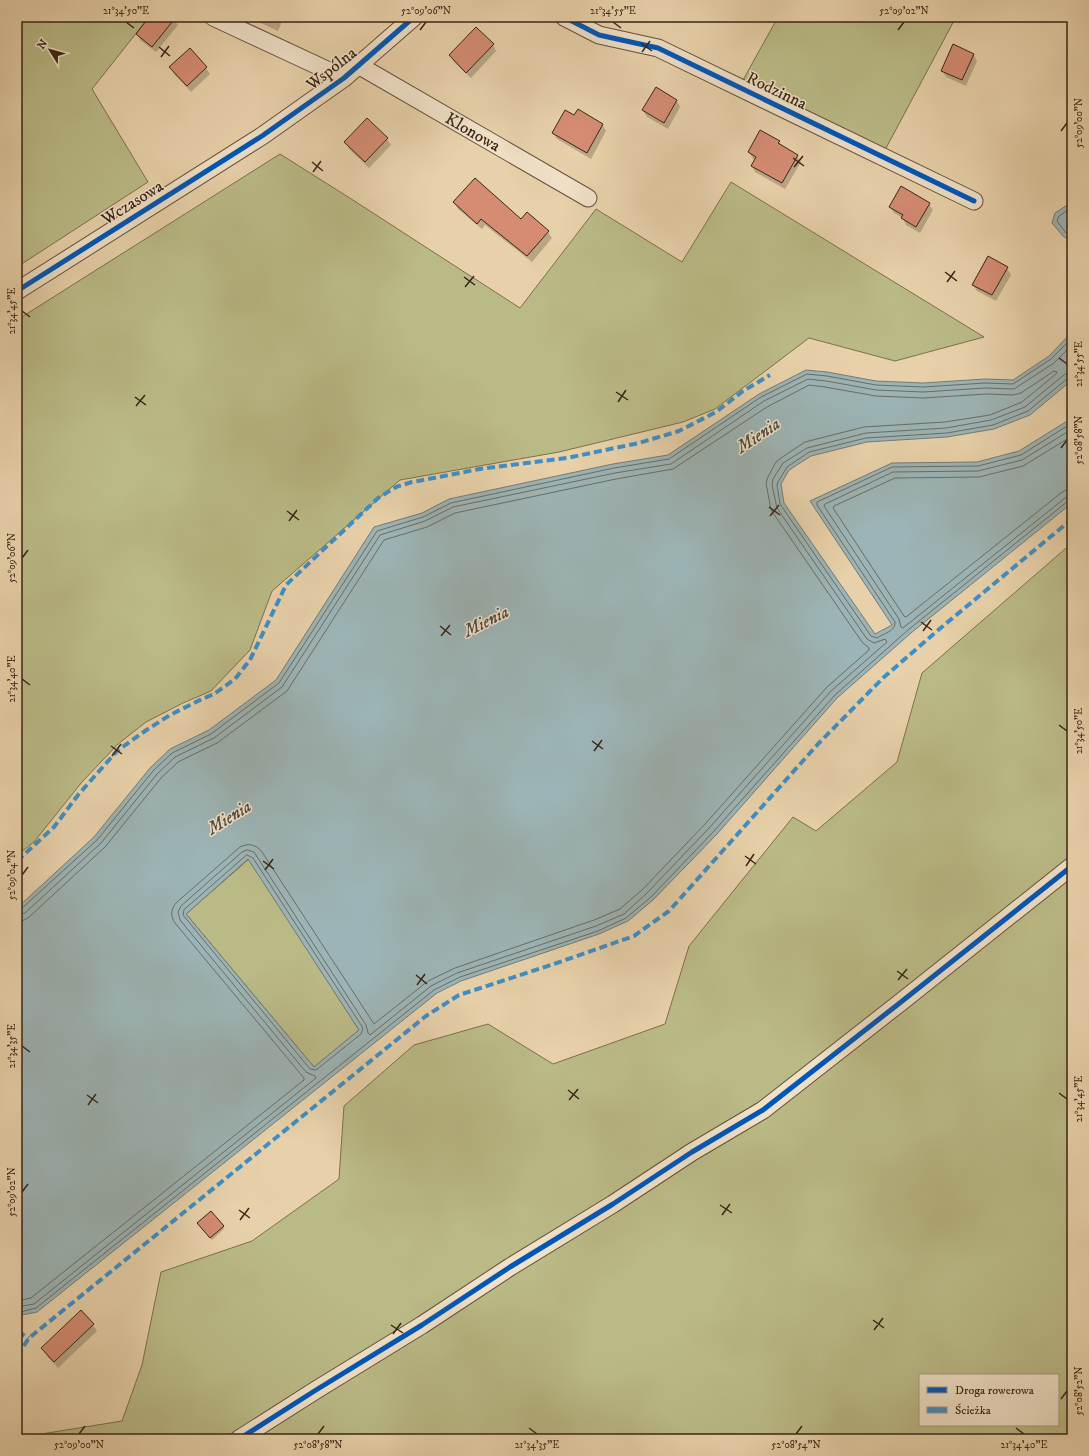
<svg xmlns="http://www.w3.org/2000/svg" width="1089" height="1456" viewBox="0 0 1089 1456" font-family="'IM FELL DW Pica',serif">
	<rect width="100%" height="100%" fill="#e8d1aa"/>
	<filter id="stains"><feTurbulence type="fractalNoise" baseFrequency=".005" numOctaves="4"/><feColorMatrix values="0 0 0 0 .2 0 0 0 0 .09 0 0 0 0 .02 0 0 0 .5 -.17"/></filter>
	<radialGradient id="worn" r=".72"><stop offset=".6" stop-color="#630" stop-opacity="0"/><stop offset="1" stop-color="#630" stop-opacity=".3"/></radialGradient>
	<!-- green -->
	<g fill="#baba86" stroke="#7a704e" fill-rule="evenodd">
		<polygon points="17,17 149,17 92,89 148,182 17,267"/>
		<polygon points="778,17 956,17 885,150 743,80"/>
		<polygon points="280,154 356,202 520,308 596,209 682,262 731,182 984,337 895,361 809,338 715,409 683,422 559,452 400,480 272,591 250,650 211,691 183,703 146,722 118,744 82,782 34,842 17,855 17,320"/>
		<path d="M1072,543V1439H33L35,1435L122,1421L142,1365L161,1272L252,1241L339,1179L344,1106L414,1045L488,1024L553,1064L665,1024L689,946L793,817L816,831L897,762L922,673ZM920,1375H1058V1425H920Z"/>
		<polygon points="249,859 359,1030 314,1067 186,914"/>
	</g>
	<!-- water -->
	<g fill="#9cb4b5" stroke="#747b75" fill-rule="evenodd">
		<polygon points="1072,202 1072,242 1063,236 1052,223 1055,213"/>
		<path d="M1072,332V380L1030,415L994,429L947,437L867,442L811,456L789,470L781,484L784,503L875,634L892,625L810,501L892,463L977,462L1019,451L1072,418V503L911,633L837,698L717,834L653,900L628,921L599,934L461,981L437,993L37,1312L17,1316V908L94,837L150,768L170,749L209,730L276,680L374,527L422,513L449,499L613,464L668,455L759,394L806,370L827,372L876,381L923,383L985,379L1013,380L1049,356ZM248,859L359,1030L314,1067L186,914Z"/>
	</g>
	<!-- shadow -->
	<g fill="#0003">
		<polygon points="150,17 172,17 178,25 156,52 140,40 137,34"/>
		<polygon points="251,17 284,17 278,31 252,19"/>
		<polygon points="493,45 496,51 471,78 454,62 450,56"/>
		<polygon points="973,54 977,61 966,86 946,77 942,70"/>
		<polygon points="170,67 206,68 210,74 191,92 174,74"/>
		<polygon points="656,88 677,101 680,107 668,129 647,117 643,110"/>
		<polygon points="575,116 602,124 606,131 591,159 557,139 553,133"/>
		<polygon points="387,139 391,145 369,168 349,149 346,142"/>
		<polygon points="779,141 782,147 797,156 801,162 785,189 755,172 752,166 755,160 753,159 749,152"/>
		<polygon points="454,202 521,221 527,214 548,232 552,238 532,262 485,225 482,229 458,209"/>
		<polygon points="929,204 933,210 920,233 906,225 903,218 894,213 890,207"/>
		<polygon points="1007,268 1011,275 996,301 977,291 973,285"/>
		<polygon points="200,1226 223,1226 224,1229 212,1240"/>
		<polygon points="81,1311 93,1325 97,1331 58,1368 46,1355 42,1348"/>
	</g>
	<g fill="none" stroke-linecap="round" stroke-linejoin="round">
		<!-- shore -->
		<g stroke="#6a6c66" stroke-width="1">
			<polyline points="1072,207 1059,216 1057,221 1066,233 1072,238"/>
			<path d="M1072,377L1068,378L1028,411L993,425L947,433L866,438L809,452L787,467L778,482L777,485L780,504L871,636L877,638C883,634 896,631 895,622L817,505V502L892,467L978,466L1021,455L1072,423"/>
			<polyline points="1072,429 1022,460 978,471 893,472 825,504 824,506 899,619 901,627 903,628 1065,498 1072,495"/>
			<polyline points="1072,436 1023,466 979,477 895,478 834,506 833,508 904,616 906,617 1061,493 1066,490 1072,489"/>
			<polygon points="247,855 253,858 363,1028 361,1034 316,1070 310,1069 183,915 184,910"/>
			<polyline points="17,910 21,909 97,840 153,771 172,753 211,734 279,683 377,531 423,517 451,503 614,468 669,459 761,397 807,374 827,376 876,385 923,387 985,383 1013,384 1051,359 1072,338"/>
			<polyline points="17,915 25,913 101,843 157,774 175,757 214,738 282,687 380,535 425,521 453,507 615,473 671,464 764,401 808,379 826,381 876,390 923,392 985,388 1014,389 1054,363 1072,345"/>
			<path d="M17,921H22L28,918L105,847L161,778L178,762L217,743L287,691L384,540L427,527L455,513L616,479L673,469L767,407L809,385L825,387L876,396L923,398L986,394L1013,395L1021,393L1054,371L1057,372L1056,374L1022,402L990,415L945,422L864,427L805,442L781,458L776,462L768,477L766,483L771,510L862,642L869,648V650L827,687L706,823L643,889L620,909L594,920L455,968L428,981L374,1024L262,852C256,844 248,843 240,847L177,902C171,908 170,916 175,923L304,1078V1080L31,1298L17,1301"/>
			<polyline points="17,1307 34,1304 316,1078 315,1076 310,1074 306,1072 180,920 178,912 181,906 242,852 247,850 254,852 366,1025 368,1033 370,1035 431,986 457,973 596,926 624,914 647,893 710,827 831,691 887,642 885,639 874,643 867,639 777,508 772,485 773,479 783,463 807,448 866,433 946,428 991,420 1025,407 1065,374 1072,372"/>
			<polyline points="17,1313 36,1308 434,990 460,977 598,931 626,918 651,897 714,831 835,695 908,630 1068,501 1072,500"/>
		</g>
	</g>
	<!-- building -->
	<g fill="#d58c73" stroke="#392516">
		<polygon points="149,17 176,17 152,47 136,34"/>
		<polygon points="476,27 494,44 466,73 449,55"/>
		<polygon points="953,44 974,54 962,80 941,71"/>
		<polygon points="190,48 207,67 187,86 169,67"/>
		<polygon points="656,87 677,100 664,123 642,110"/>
		<polygon points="578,109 603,124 587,153 552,133 565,110 574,115"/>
		<polygon points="367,118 388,138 365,162 344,142"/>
		<polygon points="760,130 780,141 778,143 798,155 782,183 751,166 756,157 748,152"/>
		<polygon points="475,178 521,219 527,212 549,231 527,256 481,219 477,224 453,202"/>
		<polygon points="901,186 930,203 916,227 901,218 903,215 889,207"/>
		<polygon points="988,256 1008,267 992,295 972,285"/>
		<polygon points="211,1211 224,1226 210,1238 197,1223"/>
		<polygon points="81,1310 94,1324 54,1362 41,1348"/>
	</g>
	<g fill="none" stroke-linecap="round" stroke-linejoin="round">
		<defs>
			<g id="minor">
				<polyline points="213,17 344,78"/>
				<polyline points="564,17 599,35 658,48 974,201"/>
				<path id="s1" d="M358,65L588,198"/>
				<polyline points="17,291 262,136 344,78 414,17"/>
				<polyline points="239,1439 316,1390 422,1325 510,1267 613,1204 692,1152 763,1110 901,1002 1072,866"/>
			</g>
		</defs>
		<!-- minor casing -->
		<use href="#minor" stroke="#65503b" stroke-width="19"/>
		<!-- minor -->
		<use href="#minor" stroke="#f0e1c8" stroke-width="17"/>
		<!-- quiet -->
		<g stroke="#3e8fc8" stroke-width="4" stroke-dasharray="8 4" stroke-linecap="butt">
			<polyline points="17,861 54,827 78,795 117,751 145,731 170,715 202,699 214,694 235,679 250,660 286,585 378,498 396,487 412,482 480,469 567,458 639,443 679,431 716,412 743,391 770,375"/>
			<polyline points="17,1333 22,1334 29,1338"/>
			<polyline points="17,1356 29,1338 426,1016 459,995 554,964 634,936 669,911 818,744 883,678 937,631 1072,519"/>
		</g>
		<defs>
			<g id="cycleway">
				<polyline points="564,17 599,35 658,48 974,201"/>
				<polyline points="17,291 262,136 344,78 414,17"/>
				<polyline points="239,1439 316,1390 422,1325 510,1267 613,1204 692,1152 763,1110 901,1002 1072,866"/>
			</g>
		</defs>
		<!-- cycleway casing -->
		<use href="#cycleway" stroke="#f0e1c8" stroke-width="8"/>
		<!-- cycleway -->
		<use href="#cycleway" stroke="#0057b8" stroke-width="5"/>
	</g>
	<!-- ticks -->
	<path fill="none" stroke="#392516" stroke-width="1.5" d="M126,22L134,28M613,22L621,28M420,30L426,22M898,30L904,22M641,43L652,51M159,47L170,56M642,52L650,41M161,57L169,46M1061,131L1067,123M793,158L804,166M312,162L323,171M794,167L803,156M313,172L321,161M945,272L957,281M464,277L475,285M947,282L955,271M465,287L474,276M22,311L30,317M1059,358L1067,364M616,392L628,400M135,397L146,405M618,402L626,390M136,406L145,395M1061,448L1067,440M769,507L780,515M287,511L299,520M770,516L779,505M289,521L297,510M22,558L28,550M921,622L932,630M440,626L451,635M923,631L931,620M441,636L450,625M22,679L30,685M1059,725L1067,731M592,741L603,749M111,746L122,754M594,751L602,740M112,756L121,744M745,856L756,864M263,861L274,869M746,866L754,854M265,870L273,859M22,875L28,867M897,971L908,979M416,975L427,984M898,980L907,969M417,985L425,974M22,1046L30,1052M568,1090L579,1099M1059,1093L1067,1099M87,1095L98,1103M569,1100L578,1089M88,1105L96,1094M22,1192L28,1184M720,1205L732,1213M239,1210L250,1218M722,1215L730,1204M240,1220L249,1208M873,1320L884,1328M391,1325L403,1333M874,1330L883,1318M393,1334L401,1323M1061,1399L1067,1391M529,1428L537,1434M1016,1428L1024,1434M79,1434L85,1426M318,1434L324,1426M796,1434L802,1426"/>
	<g text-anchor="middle" stroke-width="3" stroke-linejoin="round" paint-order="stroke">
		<!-- street labels -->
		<g font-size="17" fill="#392516" stroke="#f0e1c8">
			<text transform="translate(331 68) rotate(-38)" y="6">Wspólna</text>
			<text transform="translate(777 90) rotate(26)" y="6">Rodzinna</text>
			<text dy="6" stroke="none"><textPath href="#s1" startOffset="133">Klonowa</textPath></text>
			<text transform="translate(132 202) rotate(-32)" y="6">Wczasowa</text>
		</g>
		<!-- water labels -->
		<g font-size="18" font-style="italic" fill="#52493e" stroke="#f0e1c8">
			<text transform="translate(758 435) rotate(-34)" y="6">Mienia</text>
			<text transform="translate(486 621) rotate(-27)" y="6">Mienia</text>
			<text transform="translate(229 817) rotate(-32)" y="6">Mienia</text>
		</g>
	</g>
	<!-- margin -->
	<rect width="1089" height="1456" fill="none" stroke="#e8d1aa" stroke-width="44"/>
	<!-- legend -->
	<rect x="919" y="1374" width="140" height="52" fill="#f0e1c8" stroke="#a79681"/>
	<rect x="927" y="1387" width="20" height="6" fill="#0057b8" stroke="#a79681"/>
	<text x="955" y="1394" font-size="12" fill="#392516">Droga rowerowa</text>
	<rect x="927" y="1407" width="20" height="6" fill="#3e8fc8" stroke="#a79681"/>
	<text x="955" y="1414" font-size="12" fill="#392516">Ścieżka</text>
	<!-- north arrow -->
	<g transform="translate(50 50) rotate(307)" stroke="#f0e1c8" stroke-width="3" paint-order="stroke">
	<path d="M0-3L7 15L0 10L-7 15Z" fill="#392516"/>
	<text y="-6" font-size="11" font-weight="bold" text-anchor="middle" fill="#392516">N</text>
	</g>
	<rect x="22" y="22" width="1045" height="1412" fill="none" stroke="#392516" stroke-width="1.5"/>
	<g font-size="10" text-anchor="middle" fill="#392516">
		<text x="126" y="14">21°34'50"E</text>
		<text x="426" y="14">52°09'06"N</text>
		<text x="613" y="14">21°34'55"E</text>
		<text x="904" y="14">52°09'02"N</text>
		<text transform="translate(1078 123) rotate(-90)" y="4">52°09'00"N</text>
		<text transform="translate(11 311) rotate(-90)" y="4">21°34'45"E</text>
		<text transform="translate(1078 364) rotate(-90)" y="4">21°34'55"E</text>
		<text transform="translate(1078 440) rotate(-90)" y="4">52°08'58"N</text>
		<text transform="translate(11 558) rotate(-90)" y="4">52°09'06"N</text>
		<text transform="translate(11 679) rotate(-90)" y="4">21°34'40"E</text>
		<text transform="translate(1078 731) rotate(-90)" y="4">21°34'50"E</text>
		<text transform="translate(11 875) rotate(-90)" y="4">52°09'04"N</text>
		<text transform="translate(11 1046) rotate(-90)" y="4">21°34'35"E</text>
		<text transform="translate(1078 1099) rotate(-90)" y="4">21°34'45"E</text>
		<text transform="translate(11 1192) rotate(-90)" y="4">52°09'02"N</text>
		<text transform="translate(1078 1391) rotate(-90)" y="4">52°08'52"N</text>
		<text x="79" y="1448">52°09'00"N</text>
		<text x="318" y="1448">52°08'58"N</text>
		<text x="537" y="1448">21°34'35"E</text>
		<text x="796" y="1448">52°08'54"N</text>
		<text x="1024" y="1448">21°34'40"E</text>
	</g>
	<rect width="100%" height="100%" filter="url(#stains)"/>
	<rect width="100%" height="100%" fill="url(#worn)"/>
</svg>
